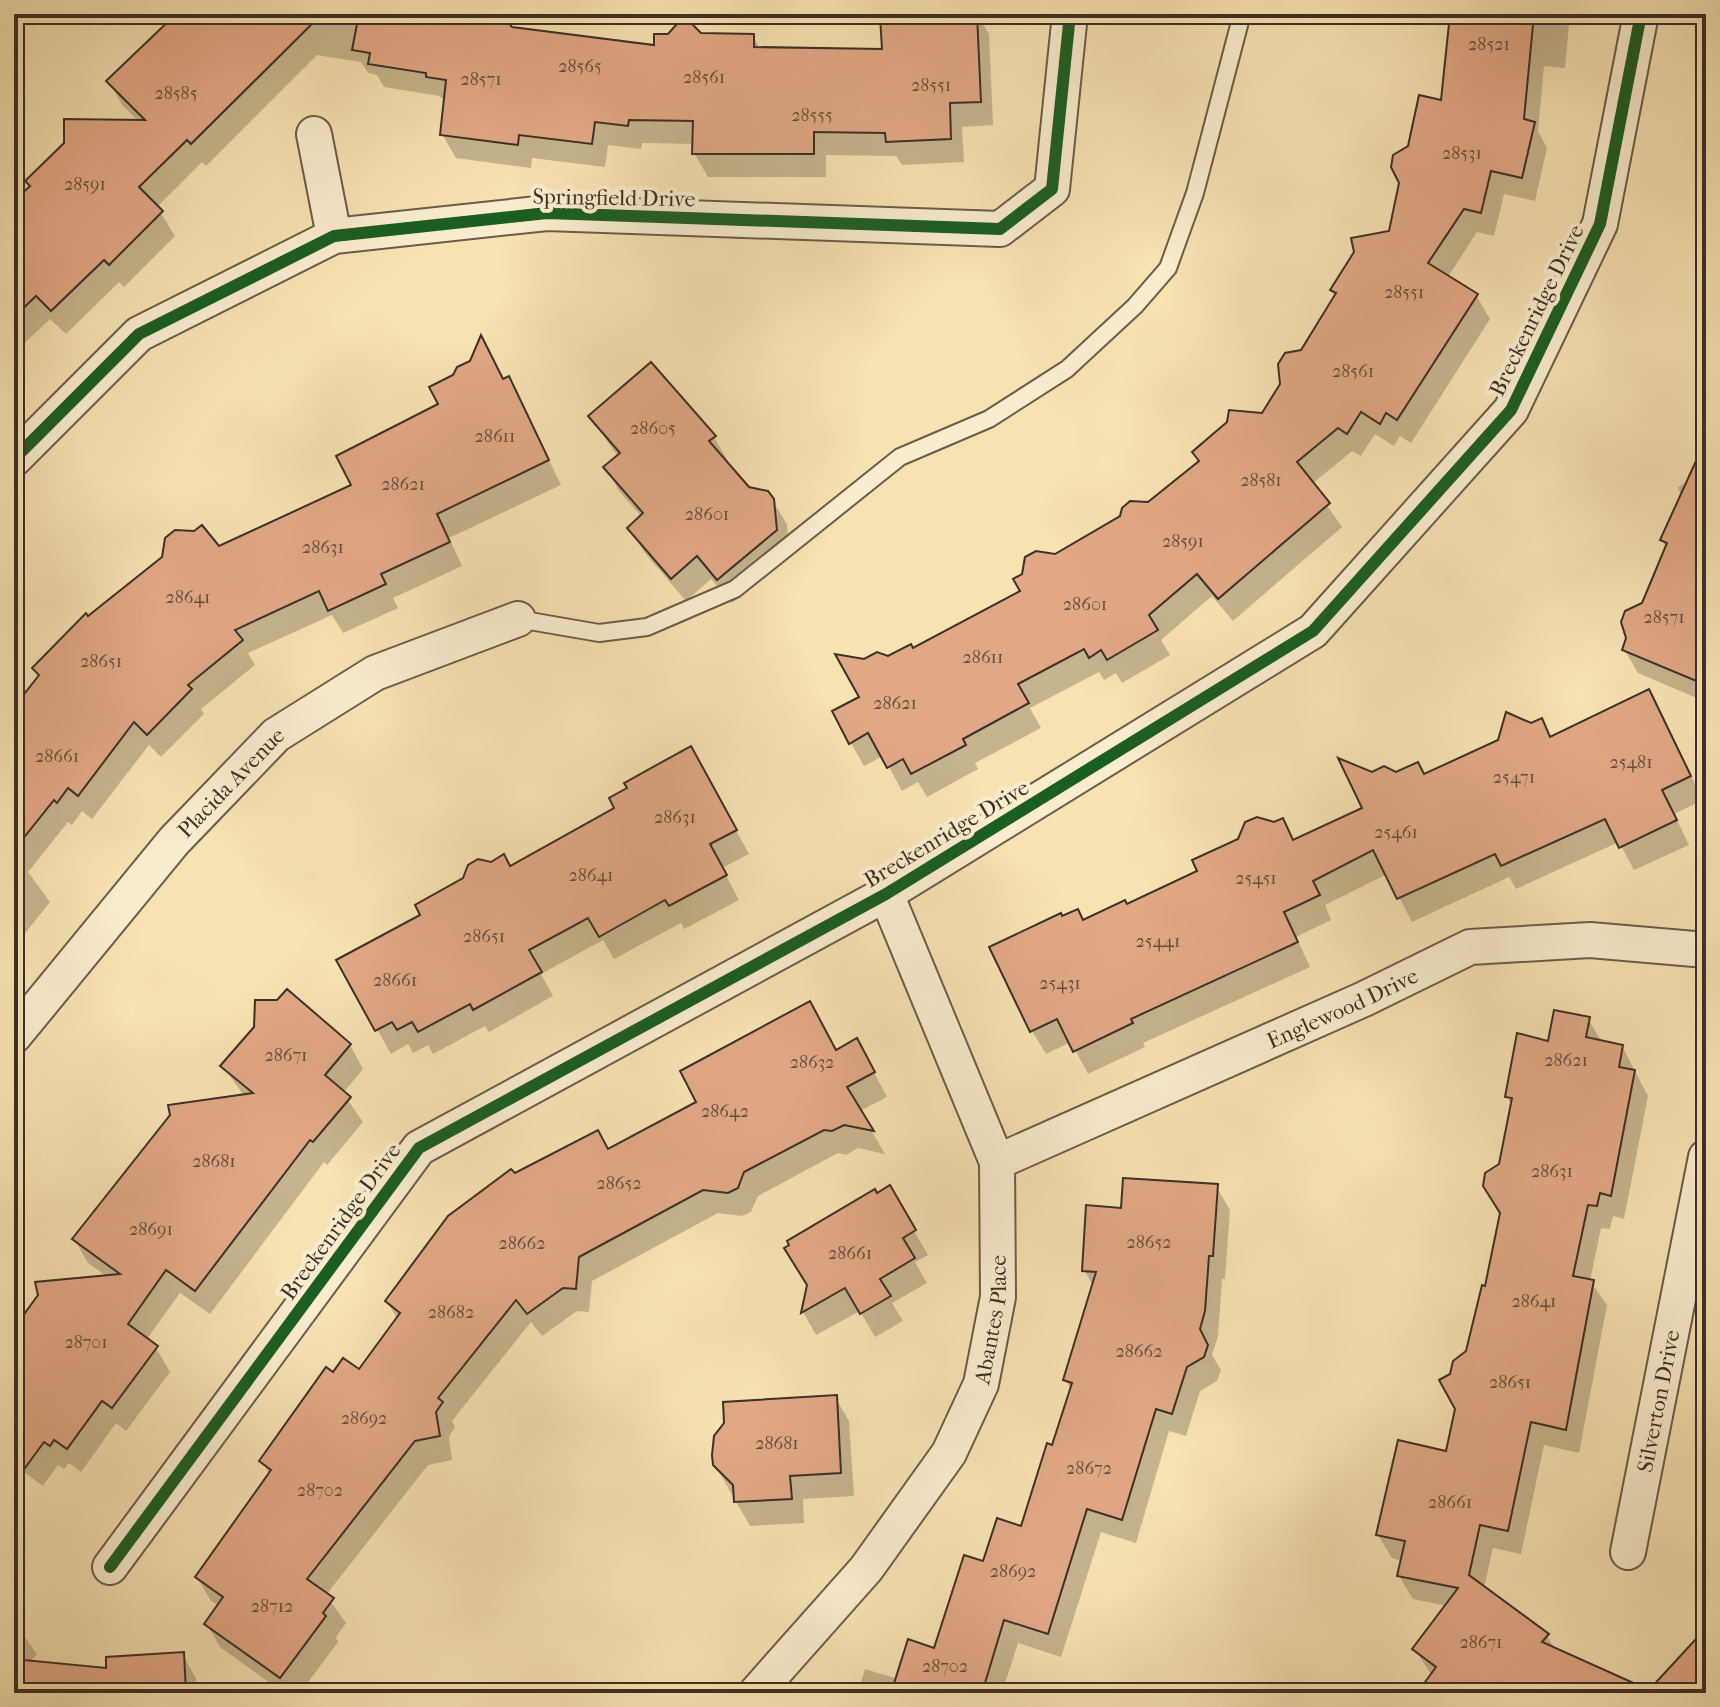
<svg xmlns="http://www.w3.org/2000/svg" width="1720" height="1707" viewBox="0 0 1720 1707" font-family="'IM FELL French Canon',serif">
	<rect width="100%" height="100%" fill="#f7e2b2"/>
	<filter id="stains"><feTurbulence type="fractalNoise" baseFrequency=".0025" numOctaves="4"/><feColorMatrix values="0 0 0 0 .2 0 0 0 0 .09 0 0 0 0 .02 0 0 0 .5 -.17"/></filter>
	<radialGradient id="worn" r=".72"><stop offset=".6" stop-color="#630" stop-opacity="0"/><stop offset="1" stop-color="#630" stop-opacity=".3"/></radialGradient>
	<!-- shadow -->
	<g fill="#0003">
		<polygon points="166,14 329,14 338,23 340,14 489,14 511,29 656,47 700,35 753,36 760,49 884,51 900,14 977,14 989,34 993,125 962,127 964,162 902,165 896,156 826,155 826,177 708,177 694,153 694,144 642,143 641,149 608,145 605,167 532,158 531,168 456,158 442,134 446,101 439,96 384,87 377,75 368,73 361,62 317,55 206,166 202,162 157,207 175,236 124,287 119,282 66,334 50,319 14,353 14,203 139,122 122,105 109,81 170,22"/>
		<polygon points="1452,14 1570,14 1565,68 1544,66 1538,131 1547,148 1535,201 1504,194 1494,236 1477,232 1448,277 1476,295 1490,319 1411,443 1400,436 1394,446 1375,434 1361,456 1352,451 1312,484 1342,527 1233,621 1212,596 1161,640 1170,655 1122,683 1116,673 1104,680 1099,672 1030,708 1041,728 975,763 978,769 927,797 918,782 902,791 883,756 864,766 851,743 862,697 864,661 913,651 1022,592 1055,556 1148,504 1263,415 1336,296 1333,290 1390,233 1409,148 1443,103"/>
		<polygon points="504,381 521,403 561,485 449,538 462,566 393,598 398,608 343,633 332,615 248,653 255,665 201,709 204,714 161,757 149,745 92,819 82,811 72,825 68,822 28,872 50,902 14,947 14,710 39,678 34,669 88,619 218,548 353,486"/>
		<polygon points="591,417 714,437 728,461 725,463 748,489 772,500 787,524 789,554 732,603 711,579 686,601 644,552 630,528 642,517 619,491 606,467 618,457"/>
		<polygon points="1706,473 1706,702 1638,673 1624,649 1667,548 1662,540 1682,498 1678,487"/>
		<polygon points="1649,692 1703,800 1674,814 1689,845 1634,870 1619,842 1516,889 1509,877 1412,922 1387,874 1325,905 1331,920 1296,937 1310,967 1143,1043 1145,1047 1088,1074 1071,1042 1046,1054 1032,1031 1083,922 1127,907 1200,872 1282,821 1294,841 1365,809 1372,774 1424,776 1541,720 1551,738"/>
		<polygon points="704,772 749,854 722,868 739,900 684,929 681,923 614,959 603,940 541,974 553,996 489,1032 485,1026 433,1054 428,1045 413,1053 408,1044 391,1054 339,961 510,868"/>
		<polygon points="1588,1019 1602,1042 1622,1046 1648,1096 1624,1219 1613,1216 1610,1229 1601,1228 1590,1281 1607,1305 1579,1453 1544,1445 1521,1554 1493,1548 1484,1588 1547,1636 1556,1650 1644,1693 1420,1693 1432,1676 1415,1649 1447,1606 1413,1599 1399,1576 1403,1561 1392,1558 1378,1535 1448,1453 1502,1214 1500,1166 1512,1106 1507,1097 1549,1043"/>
		<polygon points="350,1045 363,1069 343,1093 363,1122 327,1165 324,1162 210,1314 180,1293 146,1340 156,1348 170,1372 126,1431 116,1423 81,1472 69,1463 64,1469 58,1465 43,1486 14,1465 14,1333 108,1277 88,1263 74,1239 244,1096 223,1066"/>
		<polygon points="836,1052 870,1065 887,1097 860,1111 885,1154 858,1148 846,1155 838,1153 758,1196 751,1212 742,1216 718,1213 592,1281 589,1312 577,1311 542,1336 531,1322 452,1421 455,1427 449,1437 452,1460 428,1465 326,1595 346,1623 336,1637 338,1642 300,1693 284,1693 220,1647 206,1623 219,1606 211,1601 197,1577 270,1476 262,1461 333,1375 359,1371 398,1320 387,1301 514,1176 608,1151"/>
		<polygon points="1216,1186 1230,1210 1225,1279 1222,1279 1218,1336 1212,1355 1221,1370 1217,1381 1200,1391 1186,1436 1169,1431 1136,1543 1101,1532 1061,1657 1018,1643 1002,1693 858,1693 865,1669 898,1679 936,1650 985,1564 1022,1528 1072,1391 1065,1379 1094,1287 1084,1270 1123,1210"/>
		<polygon points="889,1188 928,1255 915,1262 927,1283 892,1303 903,1321 875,1337 860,1311 816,1335 803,1312 808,1286 876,1195"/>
		<polygon points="835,1397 849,1421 854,1496 803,1499 804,1523 750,1526 715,1465"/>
		<polygon points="14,1622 37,1654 29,1663 109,1671 182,1654 196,1678 197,1693 14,1693"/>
	</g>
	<!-- building -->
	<g fill="#e1a885" stroke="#3b3027" stroke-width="2">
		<polygon points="176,14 322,14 191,144 187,140 139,187 163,211 109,265 104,260 51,311 36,296 14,317 14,201 30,186 25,181 64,143 64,119 145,120 106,81"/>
		<polygon points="359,14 502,14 512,27 654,45 654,34 668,34 684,16 701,33 754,34 754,47 882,49 880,16 977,14 981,102 950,103 951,139 886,142 885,133 814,132 814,154 692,154 693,121 629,120 628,126 595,122 592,144 519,135 518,145 440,135 446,80 426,77 426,73 368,64 370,53 352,50"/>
		<polygon points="1450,14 1534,14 1524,119 1535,122 1522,178 1491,171 1481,213 1464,209 1428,263 1478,294 1397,420 1386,413 1380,424 1361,412 1347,434 1338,428 1297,462 1330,503 1218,599 1197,574 1149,615 1158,630 1107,660 1101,650 1089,658 1084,649 1018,684 1029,703 963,739 966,745 911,774 903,759 887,768 868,733 849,744 832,711 859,697 835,654 864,659 877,652 888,656 911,644 913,648 1020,591 1013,579 1022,574 1025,557 1036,551 1055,554 1120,516 1122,508 1130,501 1148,502 1199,461 1192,452 1227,422 1229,410 1262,413 1280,384 1278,364 1285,353 1301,350 1336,293 1330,290 1354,252 1351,238 1389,231 1399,183 1391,167 1393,155 1408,146 1419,95 1441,100"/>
		<polygon points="481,335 503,379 509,376 549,460 437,514 450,542 381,574 386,584 328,611 319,591 235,630 243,640 188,685 192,689 147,735 134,722 78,796 68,788 57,803 54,800 14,850 14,707 39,675 32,668 86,613 88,616 162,557 165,538 175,530 194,531 202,525 219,546 351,485 336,456 438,404 429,387 453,375 457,367 470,361"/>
		<polygon points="651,362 716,436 709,441 749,487 768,491 774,499 777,530 717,580 697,556 671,579 627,528 643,513 603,467 620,453 588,416"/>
		<polygon points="1706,439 1706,685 1622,650 1626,638 1621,622 1625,611 1642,603 1667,543 1660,540"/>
		<polygon points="1649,689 1691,776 1662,790 1677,820 1619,848 1605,819 1501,866 1495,854 1397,899 1373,850 1313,881 1320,895 1284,912 1298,942 1131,1019 1133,1023 1073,1052 1057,1019 1030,1032 989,947 1061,913 1062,916 1078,909 1083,920 1125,900 1127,904 1197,871 1192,860 1238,839 1245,822 1257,817 1274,822 1283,818 1293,840 1362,808 1338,758 1372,772 1384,766 1396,772 1418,762 1424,774 1498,740 1506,712 1531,723 1542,718 1550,737"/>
		<polygon points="691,746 737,830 710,844 727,875 669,906 665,900 599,937 588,918 529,950 542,972 473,1010 470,1004 418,1032 412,1022 397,1030 392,1022 375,1031 336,960 420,915 415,905 463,878 468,865 478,859 491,862 504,854 510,866 614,808 609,798 627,788 624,783"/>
		<polygon points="287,989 351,1044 325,1075 351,1097 313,1142 310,1140 195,1291 166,1270 128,1324 158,1346 112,1408 102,1401 67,1449 54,1440 50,1446 44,1442 14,1483 14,1328 38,1295 35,1282 120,1274 72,1239 170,1115 168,1105 253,1093 220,1066 254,1027 255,1000 277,1000"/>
		<polygon points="810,1001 836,1050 857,1038 875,1072 847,1087 874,1131 844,1125 832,1131 824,1130 744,1172 738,1188 728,1193 703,1190 579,1257 576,1289 563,1288 527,1314 516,1300 438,1398 443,1402 436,1412 440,1436 415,1441 307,1579 334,1598 323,1613 326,1616 280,1678 204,1624 223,1597 195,1577 271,1470 259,1461 326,1367 333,1372 343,1358 359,1369 400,1313 385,1301 448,1216 511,1169 515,1173 598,1130 608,1149 696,1102 680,1071"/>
		<polygon points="1554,1010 1590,1017 1586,1037 1623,1045 1619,1067 1635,1070 1611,1196 1600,1193 1597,1206 1588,1205 1573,1276 1594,1280 1566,1430 1531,1422 1508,1531 1480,1525 1469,1575 1549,1634 1542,1642 1649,1690 1706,1628 1706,1693 1417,1693 1436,1667 1412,1649 1458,1588 1397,1576 1405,1541 1376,1535 1398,1440 1446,1451 1455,1409 1439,1380 1450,1374 1453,1361 1466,1351 1482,1285 1485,1286 1500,1213 1483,1186 1485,1173 1499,1164 1512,1098 1505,1097 1517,1033 1548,1041"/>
		<polygon points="1123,1178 1218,1184 1213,1256 1209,1256 1205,1311 1200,1329 1208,1345 1204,1357 1187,1367 1172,1414 1156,1409 1122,1520 1087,1509 1048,1634 1004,1620 982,1693 891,1693 908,1639 934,1648 964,1555 983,1561 997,1518 1021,1526 1047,1443 1052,1445 1072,1383 1063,1380 1096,1272 1082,1271 1086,1205 1121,1208"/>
		<polygon points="890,1185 916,1230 903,1238 915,1258 880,1279 891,1296 860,1314 845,1288 801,1313 807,1285 784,1248 789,1245 787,1241 875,1189 877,1193"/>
		<polygon points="837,1395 841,1473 790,1476 792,1499 734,1502 733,1485 713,1465 712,1455 714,1436 724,1423 723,1402"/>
		<polygon points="184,1652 186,1693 14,1693 14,1659 106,1668 106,1657"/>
	</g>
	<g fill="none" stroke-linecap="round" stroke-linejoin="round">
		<defs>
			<polyline id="lane" points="518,619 599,633 647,627 735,589 900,457 989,419 1067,369 1135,306 1168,268 1195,193 1242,14"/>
			<g id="street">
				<polyline points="314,134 334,236"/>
				<polyline points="14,459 139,334 334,236 547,213 1000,229 1052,189 1070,14"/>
				<path id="s1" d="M14,1036L174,841L276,735L375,673L518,619"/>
				<path id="s2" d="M997,1162L1364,999L1470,947L1590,940L1706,950"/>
				<path id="s3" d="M1628,1552L1706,1157"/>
				<polyline points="110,1567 419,1148 886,894 1313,631 1511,410 1600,224 1641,14"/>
				<path id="s4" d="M756,1693L866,1569L949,1453L981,1384L998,1297L997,1162L886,894"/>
			</g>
		</defs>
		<!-- lane casing -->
		<use href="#lane" stroke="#6a5c4a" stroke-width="20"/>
		<!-- street casing -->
		<use href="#street" stroke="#6a5c4a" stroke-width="38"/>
		<!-- lane -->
		<use href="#lane" stroke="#faeccd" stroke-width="16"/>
		<!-- street -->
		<use href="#street" stroke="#faeccd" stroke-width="34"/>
		<defs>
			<g id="cycleway">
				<polyline points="14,459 139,334 334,236 547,213 1000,229 1052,189 1070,14"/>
				<polyline points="110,1567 419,1148 886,894 1313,631 1511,410 1600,224 1641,14"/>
			</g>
		</defs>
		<!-- cycleway casing -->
		<use href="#cycleway" stroke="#faeccd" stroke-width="17"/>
		<!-- cycleway -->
		<use href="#cycleway" stroke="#1b5e20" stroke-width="12"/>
	</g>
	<g text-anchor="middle" stroke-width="8" stroke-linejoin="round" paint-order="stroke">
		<!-- number labels -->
		<g font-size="18" fill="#644e3e">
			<text x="1489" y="50">28521</text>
			<text x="580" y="72">28565</text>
			<text x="704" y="83">28561</text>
			<text x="481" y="85">28571</text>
			<text x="931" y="91">28551</text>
			<text x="176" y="99">28585</text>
			<text x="812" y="121">28555</text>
			<text x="1462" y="159">28531</text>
			<text x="85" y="190">28591</text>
			<text x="1404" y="298">28551</text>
			<text x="1353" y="377">28561</text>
			<text x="653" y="434">28605</text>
			<text x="495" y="442">28611</text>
			<text x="1261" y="486">28581</text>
			<text x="403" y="490">28621</text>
			<text x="707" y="520">28601</text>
			<text x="1183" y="547">28591</text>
			<text x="323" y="553">28631</text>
			<text x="188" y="603">28641</text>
			<text x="1085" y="610">28601</text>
			<text x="1664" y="623">28571</text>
			<text x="983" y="663">28611</text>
			<text x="101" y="667">28651</text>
			<text x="895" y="709">28621</text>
			<text x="57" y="762">28661</text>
			<text x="1631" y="768">25481</text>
			<text x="1514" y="783">25471</text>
			<text x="675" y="823">28631</text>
			<text x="1396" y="838">25461</text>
			<text x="591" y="881">28641</text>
			<text x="1256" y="884">25451</text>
			<text x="484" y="942">28651</text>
			<text x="1158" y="947">25441</text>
			<text x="395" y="986">28661</text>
			<text x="1060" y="989">25431</text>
			<text x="286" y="1061">28671</text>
			<text x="1566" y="1066">28621</text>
			<text x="812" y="1068">28632</text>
			<text x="725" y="1117">28642</text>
			<text x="214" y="1167">28681</text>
			<text x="1552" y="1177">28631</text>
			<text x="619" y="1189">28652</text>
			<text x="151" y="1235">28691</text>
			<text x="1149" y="1248">28652</text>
			<text x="522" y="1249">28662</text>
			<text x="850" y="1259">28661</text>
			<text x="1534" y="1307">28641</text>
			<text x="451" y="1318">28682</text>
			<text x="86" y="1348">28701</text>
			<text x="1139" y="1357">28662</text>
			<text x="1510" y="1388">28651</text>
			<text x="364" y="1424">28692</text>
			<text x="777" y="1449">28681</text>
			<text x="1089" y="1474">28672</text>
			<text x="320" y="1496">28702</text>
			<text x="1450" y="1508">28661</text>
			<text x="1013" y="1577">28692</text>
			<text x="272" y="1612">28712</text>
			<text x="1481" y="1648">28671</text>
			<text x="945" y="1672">28702</text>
		</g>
		<!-- street labels -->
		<g font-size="22" fill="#3b3027" stroke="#faeccd">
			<text transform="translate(614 197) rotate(1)" y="8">Springfield Drive</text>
			<text transform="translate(1536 310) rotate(-64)" y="8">Breckenridge Drive</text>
			<text dy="8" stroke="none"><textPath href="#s1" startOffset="334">Placida Avenue</textPath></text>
			<text transform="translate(946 833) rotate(-31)" y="8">Breckenridge Drive</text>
			<text dy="8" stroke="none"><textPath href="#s2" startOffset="378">Englewood Drive</textPath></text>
			<text transform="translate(340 1221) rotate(-54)" y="8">Breckenridge Drive</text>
			<text dy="8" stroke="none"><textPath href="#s4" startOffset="450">Abantes Place</textPath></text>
			<text dy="8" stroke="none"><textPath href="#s3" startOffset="154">Silverton Drive</textPath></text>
		</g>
	</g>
	<!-- margin -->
	<rect width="1720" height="1707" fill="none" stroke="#f7e2b2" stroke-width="48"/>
	<rect x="16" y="16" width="1688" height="1675" fill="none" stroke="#3b3027" stroke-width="4"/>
	<rect x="24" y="24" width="1672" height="1659" fill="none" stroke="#3b3027" stroke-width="2"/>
	<rect width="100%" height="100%" filter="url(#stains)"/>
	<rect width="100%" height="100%" fill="url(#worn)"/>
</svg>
